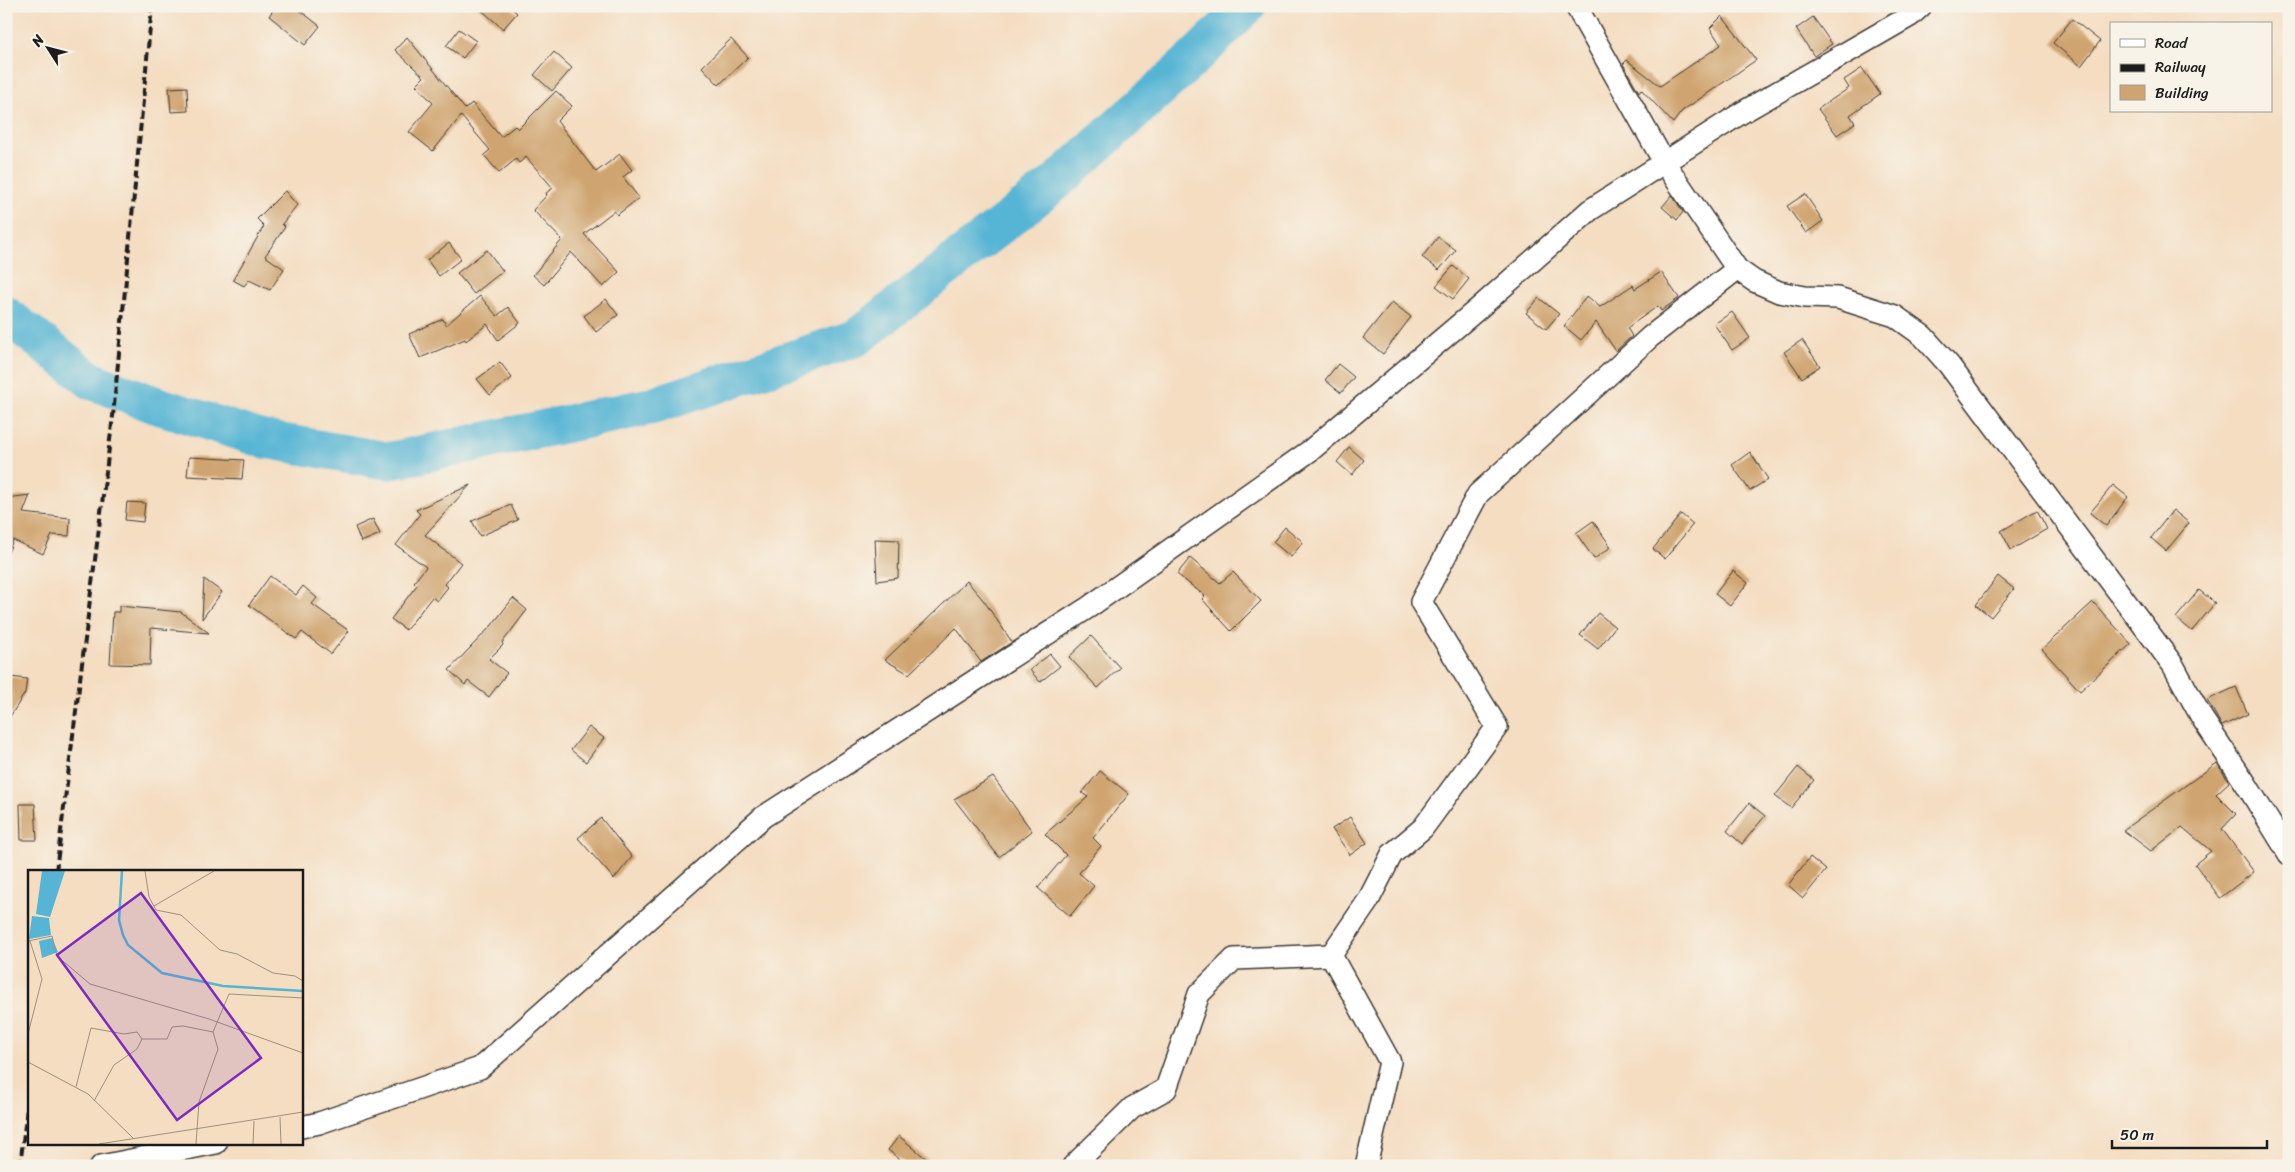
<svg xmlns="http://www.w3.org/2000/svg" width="2295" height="1172" viewBox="0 0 2295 1172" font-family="Sriracha,sans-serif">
	<rect width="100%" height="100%" fill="#f7f3e8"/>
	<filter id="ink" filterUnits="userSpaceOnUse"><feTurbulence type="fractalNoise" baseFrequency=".02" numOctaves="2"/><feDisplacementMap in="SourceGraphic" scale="10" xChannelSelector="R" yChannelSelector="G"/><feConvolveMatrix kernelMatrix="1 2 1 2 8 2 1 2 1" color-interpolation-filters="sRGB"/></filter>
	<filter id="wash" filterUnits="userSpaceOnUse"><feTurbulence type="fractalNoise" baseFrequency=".0096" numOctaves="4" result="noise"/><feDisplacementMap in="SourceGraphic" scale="20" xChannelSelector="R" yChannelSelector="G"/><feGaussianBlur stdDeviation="1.12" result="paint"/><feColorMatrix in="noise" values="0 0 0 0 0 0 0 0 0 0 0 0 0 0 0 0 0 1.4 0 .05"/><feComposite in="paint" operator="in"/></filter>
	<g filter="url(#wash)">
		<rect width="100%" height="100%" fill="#f4ddc1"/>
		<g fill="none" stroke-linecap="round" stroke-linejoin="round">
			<!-- river -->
			<polyline stroke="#56b5d4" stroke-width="38" points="6,315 92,381 156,405 262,439 389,461 652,406 856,338 1054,184 1195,57 1247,6"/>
		</g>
		<g id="blocks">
			<!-- building -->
			<g fill="#cfa470">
				<polygon points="276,6 294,6 320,26 305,45 269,16"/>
				<polygon points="477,6 509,6 517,13 503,29"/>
				<polygon points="1722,16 1756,60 1682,111 1673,123 1641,89 1639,92 1623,64 1627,60 1660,86 1721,45 1710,28"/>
				<polygon points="1813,17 1832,44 1814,56 1796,29"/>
				<polygon points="2072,19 2100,41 2081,66 2053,43"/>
				<polygon points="459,29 476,41 463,58 446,46"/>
				<polygon points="407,37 465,109 472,103 501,137 515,126 518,129 556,91 572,106 557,121 596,172 620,154 632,170 623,177 639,198 617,215 614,211 584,234 619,272 603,287 571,252 544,285 533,275 562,240 533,210 547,195 546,193 553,188 526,157 519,163 516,159 499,173 484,155 490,150 461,116 433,151 409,132 433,103 416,85 424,77 395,50"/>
				<polygon points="731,39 748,57 719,85 702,67"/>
				<polygon points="554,52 572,68 552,91 534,75"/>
				<polygon points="1862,68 1880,94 1850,115 1855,123 1837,135 1818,109 1849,88 1844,80"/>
				<polygon points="187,87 188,111 171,112 169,88"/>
				<polygon points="285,191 297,205 282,224 285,227 265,256 284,269 270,290 249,280 244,286 233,280 264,226 257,219"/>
				<polygon points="1805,194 1823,221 1806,233 1787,206"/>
				<polygon points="1672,195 1683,212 1677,220 1662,207"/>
				<polygon points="1438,237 1456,250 1439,270 1422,257"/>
				<polygon points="449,243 461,259 439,276 427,260"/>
				<polygon points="487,250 503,271 474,294 457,273"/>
				<polygon points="1453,266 1469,279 1453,299 1436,286"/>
				<polygon points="1661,272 1679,298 1661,311 1658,306 1627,328 1632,336 1616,351 1596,322 1581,340 1564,326 1587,296 1600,307 1633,285 1635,289"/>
				<polygon points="480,296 497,316 508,307 520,323 498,340 487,324 466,341 465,339 420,358 409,334 443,319 446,325"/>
				<polygon points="1539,298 1559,314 1546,329 1526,313"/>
				<polygon points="606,299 618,315 596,332 584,316"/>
				<polygon points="1392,302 1411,317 1383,354 1363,338"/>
				<polygon points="1732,312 1750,338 1732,350 1714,324"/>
				<polygon points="1802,340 1820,366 1802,378 1784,352"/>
				<polygon points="500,362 512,378 490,395 477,379"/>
				<polygon points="1338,364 1354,377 1341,393 1325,380"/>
				<polygon points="1349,447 1364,460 1352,475 1337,462"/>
				<polygon points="1750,452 1768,479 1750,491 1732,465"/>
				<polygon points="189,457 244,460 242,479 187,476"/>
				<polygon points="470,485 425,535 461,563 445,584 448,587 437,601 432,597 406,630 391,619 417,585 414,582 426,567 396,545 420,514 416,510"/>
				<polygon points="2113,485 2128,497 2106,526 2090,513"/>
				<polygon points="30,495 23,513 70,518 69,536 52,535 43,554 13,540 8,553 6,553 6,498"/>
				<polygon points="127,502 145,503 143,522 125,520"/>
				<polygon points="511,505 518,520 480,536 472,521"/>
				<polygon points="2037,510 2047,529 2011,550 2001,531"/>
				<polygon points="2173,510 2189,523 2166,551 2151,538"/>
				<polygon points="1681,514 1693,524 1665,559 1653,549"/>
				<polygon points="373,519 380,534 361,542 355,527"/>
				<polygon points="1593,521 1611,547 1594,559 1576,533"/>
				<polygon points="1285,527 1303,542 1291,557 1273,542"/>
				<polygon points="875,539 899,540 898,578 877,581"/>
				<polygon points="1190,558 1220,583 1233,572 1261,601 1231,631 1202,599 1205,596 1177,574"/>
				<polygon points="1733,571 1748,583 1730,606 1715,594"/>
				<polygon points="270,576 296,595 303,586 317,598 312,604 349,631 331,654 302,632 296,639 249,605"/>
				<polygon points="1998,576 2014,589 1991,617 1976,605"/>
				<polygon points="204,579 222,592 202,619"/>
				<polygon points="967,581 984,601 1012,642 981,662 956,628 909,674 885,660"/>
				<polygon points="2199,590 2215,603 2192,631 2176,618"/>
				<polygon points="513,598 527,610 502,643 503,645 489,659 507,673 489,697 468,681 465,685 449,670 492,625"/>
				<polygon points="2093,602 2131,644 2080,691 2042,649"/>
				<polygon points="119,606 181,612 209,633 151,628 150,665 110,664 113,612 119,612"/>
				<polygon points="1598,613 1615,627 1598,649 1580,635"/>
				<polygon points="1091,636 1120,668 1098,688 1069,657"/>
				<polygon points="1050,654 1060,666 1040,682 1030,670"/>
				<polygon points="10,677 27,679 25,693 6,723"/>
				<polygon points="2236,687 2248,714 2222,726 2207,700"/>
				<polygon points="589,727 604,738 586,762 571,750"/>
				<polygon points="2217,763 2229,782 2216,794 2236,814 2222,829 2254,872 2220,898 2195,864 2211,851 2182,827 2151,851 2123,830"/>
				<polygon points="1798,767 1814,780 1791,808 1775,796"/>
				<polygon points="1100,771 1129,794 1093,838 1101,846 1079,873 1094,886 1070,916 1038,888 1066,855 1045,834 1088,797 1082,793"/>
				<polygon points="993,777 1032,831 999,857 954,799"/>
				<polygon points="1749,803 1765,816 1742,844 1727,831"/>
				<polygon points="20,804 35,804 37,840 21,840"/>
				<polygon points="1350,817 1367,843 1350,855 1332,829"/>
				<polygon points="601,818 632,857 614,879 578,838"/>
				<polygon points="1810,857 1826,870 1803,898 1788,885"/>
				<polygon points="899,1136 935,1166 908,1166 888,1150"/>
			</g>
		</g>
	</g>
	<g filter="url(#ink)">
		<use href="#blocks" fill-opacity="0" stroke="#3c3935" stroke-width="1"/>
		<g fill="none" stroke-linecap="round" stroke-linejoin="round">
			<defs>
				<g id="street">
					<polyline points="1576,6 1664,162 1737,269 1754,281 1779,292 1805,297 1838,298 1895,316 1923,336 1949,365 2173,665 2202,718 2246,784 2289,854"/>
					<polyline points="1331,955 1390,1062 1366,1166"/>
					<polyline points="301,1127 319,1123 480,1068 763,817 1089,607 1311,450 1479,308 1590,210 1743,112 1910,16 1921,6"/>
					<polyline points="101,1166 216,1143"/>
					<polyline points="1073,1166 1132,1108 1166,1089 1199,994 1234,959 1331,955 1368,901 1392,854 1423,828 1497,727 1421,602 1478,494 1650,337 1737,269"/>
				</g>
			</defs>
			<!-- street casing -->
			<use href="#street" stroke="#3c3935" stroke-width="24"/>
			<!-- street -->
			<use href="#street" stroke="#fff" stroke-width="21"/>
			<!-- rail -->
			<g stroke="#1c1c1c" stroke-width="4" stroke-dasharray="8 4" stroke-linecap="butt">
				<polyline points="56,871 113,416 152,6"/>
				<polyline points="20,1166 29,1092"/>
			</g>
		</g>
	</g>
	<!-- overview -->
	<g transform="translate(28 870)">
		<rect width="275" height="275" fill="#f4ddc1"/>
		<path d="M14,1H37L22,47L8,44ZM4,46L21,48L23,65L1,69ZM24,68L30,82L14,88L11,71Z" fill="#56b5d4"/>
		<path fill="none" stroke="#56b5d4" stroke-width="2.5" d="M94,1L91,50L95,65L100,75L134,103L195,116L275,121"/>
		<path fill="none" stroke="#9e907f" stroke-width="1" d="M117,1L121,27L128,40L153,45L192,80L209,84L245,103L267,106L275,111M126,36L186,1M0,71L24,66L29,86L62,114L181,149L275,183M0,164L14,109L2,71M0,192L60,224L105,268M48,217L63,158L96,164L109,162L114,169H139L144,157L155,156L185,162M66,231L86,195L109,179L114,169M252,247L253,274M71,274L275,242M168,274L171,232L190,179L185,162L201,124L275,128M225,274L226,251"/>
		<path fill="#7b2cbf" fill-opacity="0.15" stroke="#7b2cbf" stroke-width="2.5" d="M113,23L233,188L149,250L29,85Z"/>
		<rect width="275" height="275" fill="none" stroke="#1c1c1c" stroke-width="2.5"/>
	</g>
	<!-- margin -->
	<rect width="2295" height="1172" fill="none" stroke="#f7f3e8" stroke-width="25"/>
	<!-- legend -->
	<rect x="2110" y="22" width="162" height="90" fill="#f7f3e8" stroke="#9f9d96"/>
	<rect x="2120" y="39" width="25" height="8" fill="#ffffff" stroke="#9f9d96"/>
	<text x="2155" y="48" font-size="15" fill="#1c1c1c">Road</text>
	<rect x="2120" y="64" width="25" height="8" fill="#1c1c1c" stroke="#9f9d96"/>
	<text x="2155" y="72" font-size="15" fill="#1c1c1c">Railway</text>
	<rect x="2120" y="85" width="25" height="15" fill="#cfa470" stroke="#9f9d96"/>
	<text x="2155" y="98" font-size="15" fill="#1c1c1c">Building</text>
	<!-- north arrow -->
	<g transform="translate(48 48) rotate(306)" stroke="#f7f3e8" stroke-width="4" paint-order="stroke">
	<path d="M0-4L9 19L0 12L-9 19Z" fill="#1c1c1c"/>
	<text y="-8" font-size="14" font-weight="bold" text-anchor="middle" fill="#1c1c1c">N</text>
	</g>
	<!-- scale -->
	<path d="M2112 1140v8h155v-8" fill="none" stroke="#1c1c1c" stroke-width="2.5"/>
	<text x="2120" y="1140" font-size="15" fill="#1c1c1c" stroke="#f7f3e8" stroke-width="4" paint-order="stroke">50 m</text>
</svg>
